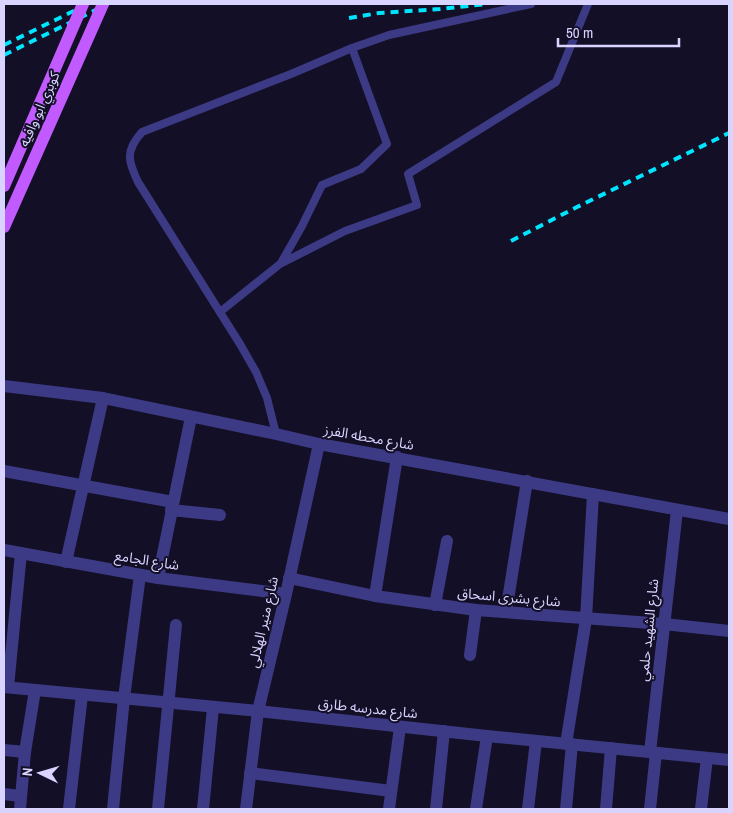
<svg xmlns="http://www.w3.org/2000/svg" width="733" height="813" viewBox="0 0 733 813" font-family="'Archivo Narrow','Noto Sans Arabic',sans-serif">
	<rect width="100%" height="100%" fill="#130f26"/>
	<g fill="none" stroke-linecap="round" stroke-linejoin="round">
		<!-- service -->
		<g stroke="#3d3a85" stroke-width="8">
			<polyline points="281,263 302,226 322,185 361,169 387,144 352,48"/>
			<polyline points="220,312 280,264 345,231 417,205 408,174 556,82 588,4"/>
			<path d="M276,434L267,398L256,372L240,344L138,182C128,161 125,151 142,132L291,74L352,48L389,35L531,4"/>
		</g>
		<!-- minor -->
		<g stroke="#3d3a85" stroke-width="12">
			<polyline points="4,386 103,398 276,434 319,444 729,519"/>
			<polyline points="4,471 173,502"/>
			<polyline points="171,510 220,515"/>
			<polyline points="4,550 158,578 286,594"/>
			<polyline points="66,562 103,398"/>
			<polyline points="158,578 191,417"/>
			<polyline points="289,578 375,596 476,610 664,624 729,631"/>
			<polyline points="375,596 397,457"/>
			<polyline points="435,605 447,541"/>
			<polyline points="506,612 527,481"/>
			<polyline points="470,655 476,610"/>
			<polyline points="4,687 258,711 487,736 729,760"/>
			<polyline points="8,687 21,553"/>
			<polyline points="566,744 586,619 593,494"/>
			<polyline points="4,750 25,752"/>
			<polyline points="650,752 677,510"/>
			<polyline points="250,773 391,791"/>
			<polyline points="4,794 20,796"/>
			<polyline points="20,809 25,752 35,690"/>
			<polyline points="69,809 82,695"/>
			<polyline points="113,809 124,698 140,575"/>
			<polyline points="158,809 176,625"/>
			<polyline points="203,809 213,708"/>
			<polyline points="246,809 258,711 286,594 319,444"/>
			<polyline points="389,809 400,727"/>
			<polyline points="436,809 444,731"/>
			<polyline points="476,809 487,736"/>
			<polyline points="528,809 536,741"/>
			<polyline points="566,809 572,744"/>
			<polyline points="606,809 611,748"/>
			<polyline points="650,809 656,753"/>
			<polyline points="701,809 707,758"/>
		</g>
		<!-- rail -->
		<g stroke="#00e5ff" stroke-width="4" stroke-dasharray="8 6" stroke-linecap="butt">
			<polyline points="349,18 379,13 440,9 487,4"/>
			<polyline points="4,45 88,4"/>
			<polyline points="4,55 108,4"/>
			<polyline points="511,241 575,208 729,133"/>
		</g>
		<!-- primary-bridge -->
		<g stroke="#c25bff" stroke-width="12">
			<polyline points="4,186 83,4"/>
			<polyline points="4,227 103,4"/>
		</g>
	</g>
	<g text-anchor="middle" stroke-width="4" stroke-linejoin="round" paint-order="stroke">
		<!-- street labels -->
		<g font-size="14" fill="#d9d4ff" stroke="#130f26">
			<text transform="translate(39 109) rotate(-66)" y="5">كوبري ابو وافيه</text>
			<text transform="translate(369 437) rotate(10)" y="5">شارع محطه الفرز</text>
			<text transform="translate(147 560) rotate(9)" y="5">شارع الجامع</text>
			<text transform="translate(509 597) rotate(5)" y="5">شارع بشرى اسحاق</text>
			<text transform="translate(263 622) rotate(-77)" y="5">شارع منير الهلالي</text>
			<text transform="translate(648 630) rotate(-84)" y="5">شارع الشهيد حلمي</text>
			<text transform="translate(368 708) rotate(6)" y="5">شارع مدرسه طارق</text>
		</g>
	</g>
	<!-- border -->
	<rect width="733" height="813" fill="none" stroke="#d9d4ff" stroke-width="10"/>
	<!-- north arrow -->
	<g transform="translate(40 773) rotate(275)" stroke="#130f26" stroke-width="4" paint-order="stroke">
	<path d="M0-4L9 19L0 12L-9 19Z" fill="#d9d4ff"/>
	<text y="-8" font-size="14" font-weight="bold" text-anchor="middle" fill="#d9d4ff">N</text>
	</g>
	<!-- scale -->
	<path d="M558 38v8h121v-8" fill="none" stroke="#d9d4ff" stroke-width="2.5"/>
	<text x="566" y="38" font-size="15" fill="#d9d4ff" stroke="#130f26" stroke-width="4" paint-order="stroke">50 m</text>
</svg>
